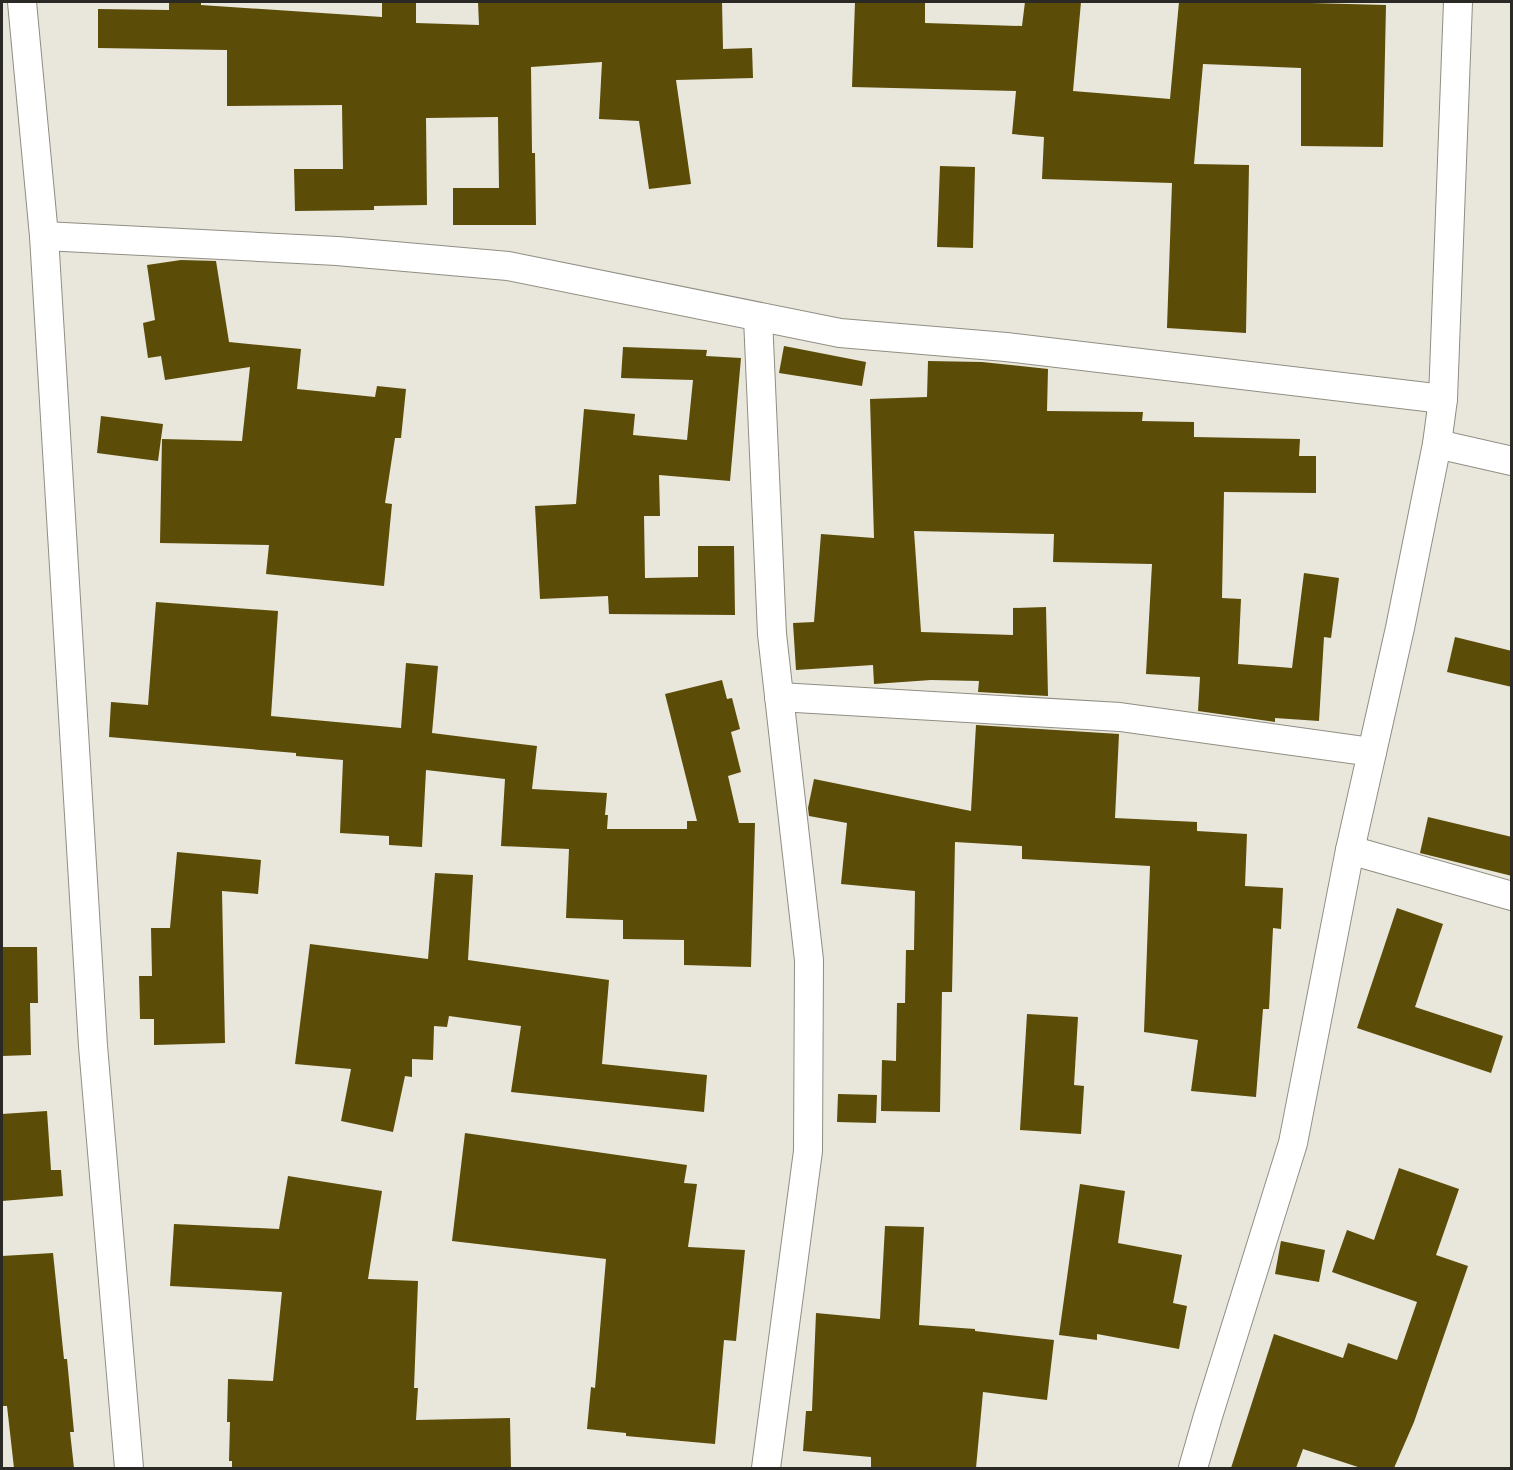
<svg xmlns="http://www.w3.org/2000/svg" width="1513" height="1470" viewBox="0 0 1513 1470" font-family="'Nunito Sans',sans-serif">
	<rect width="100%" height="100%" fill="#e9e6db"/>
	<!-- building -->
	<g fill="#5b4c07">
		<polygon points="169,2 201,2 201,5 382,17 382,2 416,2 416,23 479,25 478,2 722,2 723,49 752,48 753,78 676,80 691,184 649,189 639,121 599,119 602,62 531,67 532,153 535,153 536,225 453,225 453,188 499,188 498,117 426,118 427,205 374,206 374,210 295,211 294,169 343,169 342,105 227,106 227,50 98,48 98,9 169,10"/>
		<polygon points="855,2 925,2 925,23 1022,26 1025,2 1081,2 1073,91 1170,99 1179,2 1311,2 1311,3 1386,5 1383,147 1301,146 1301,68 1203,64 1194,164 1249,165 1246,333 1167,328 1172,183 1042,179 1044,137 1012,134 1016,91 852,87"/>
		<polygon points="940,166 975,167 973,248 937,247"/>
		<polygon points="181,260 216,261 229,342 301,349 297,389 375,397 377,386 406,389 401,438 395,438 385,503 392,504 384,586 266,574 269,545 160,543 162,439 242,441 250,367 165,380 161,356 148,358 143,323 155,320 147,265"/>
		<polygon points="784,346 866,362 862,386 779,373"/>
		<polygon points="623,347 707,350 706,356 741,358 730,481 659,475 660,516 644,516 645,578 698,577 698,546 734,546 735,615 609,614 608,596 540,599 535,506 576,504 584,409 635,414 633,435 687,440 693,380 621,378"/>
		<polygon points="928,361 982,362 1048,369 1047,411 1143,412 1142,421 1194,422 1194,437 1300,439 1299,456 1316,456 1316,493 1224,492 1222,598 1241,599 1238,664 1292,668 1304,573 1339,578 1331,638 1324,637 1319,721 1275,718 1275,722 1198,711 1200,677 1146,674 1152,564 1053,562 1054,534 914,531 921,632 1013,635 1013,608 1046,607 1048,696 978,692 979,681 931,680 874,684 873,665 796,670 793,623 814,622 821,534 874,538 870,399 927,397"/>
		<polygon points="101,416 163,424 158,461 97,453"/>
		<polygon points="156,602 278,611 271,716 401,728 406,663 438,666 432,733 537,746 532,789 607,793 605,815 608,815 607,829 687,829 687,821 697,821 665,694 722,680 727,699 732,698 740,729 731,732 741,772 728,776 739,823 755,823 751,967 684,965 684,940 623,939 623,920 566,918 569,849 501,846 505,779 426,770 422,847 389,845 389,836 340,833 343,760 296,756 296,753 109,737 111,702 148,705"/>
		<polygon points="1455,637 1512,651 1512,687 1447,672"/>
		<polygon points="976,725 1119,734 1115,818 1197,822 1197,831 1247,834 1245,886 1283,888 1281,929 1273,928 1269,1009 1263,1009 1256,1097 1191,1091 1198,1040 1144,1032 1150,866 1022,859 1022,846 955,842 952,992 942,992 940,1112 881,1111 882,1060 896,1061 897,1003 905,1003 906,950 914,950 915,891 841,884 847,823 809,816 808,808 814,779 971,811"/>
		<polygon points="1428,817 1512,837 1512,876 1420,853"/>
		<polygon points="177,852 261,860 258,894 222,891 225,1043 154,1045 154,1019 140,1019 139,976 152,976 151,928 170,928"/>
		<polygon points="435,873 473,875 468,960 609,980 602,1064 707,1075 704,1112 511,1092 521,1026 449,1016 447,1027 434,1026 433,1060 412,1059 412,1077 405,1076 393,1132 341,1121 351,1069 295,1064 310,944 428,959"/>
		<polygon points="1397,908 1443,924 1415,1007 1503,1036 1491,1073 1357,1028"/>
		<polygon points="2,947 37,947 38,1003 30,1003 31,1055 2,1056"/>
		<polygon points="1027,1014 1078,1017 1074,1085 1084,1086 1081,1134 1020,1130"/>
		<polygon points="838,1094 877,1095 876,1123 837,1122"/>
		<polygon points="47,1111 51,1170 61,1170 63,1196 2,1201 2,1114"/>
		<polygon points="465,1133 687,1165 684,1183 697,1184 688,1247 745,1250 736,1341 724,1340 715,1444 626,1436 626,1433 587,1429 591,1387 595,1388 606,1259 452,1241"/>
		<polygon points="1399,1168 1459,1189 1436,1255 1468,1266 1414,1422 1394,1468 1361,1468 1303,1449 1296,1468 1231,1468 1274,1334 1343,1358 1348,1343 1397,1360 1417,1302 1332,1272 1347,1230 1374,1240"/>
		<polygon points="288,1176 382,1191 368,1279 418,1281 414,1388 418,1388 416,1420 510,1418 511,1468 232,1468 232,1461 229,1461 230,1422 227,1422 228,1379 273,1381 282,1292 170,1286 174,1224 279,1229"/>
		<polygon points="1080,1184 1125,1191 1118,1243 1182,1255 1173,1303 1187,1306 1179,1349 1097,1334 1097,1340 1059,1335"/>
		<polygon points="885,1226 924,1227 919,1325 975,1329 975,1331 1054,1340 1047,1400 983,1392 976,1468 871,1468 871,1457 803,1451 806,1411 812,1411 816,1313 880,1319"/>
		<polygon points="1281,1241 1325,1250 1319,1282 1275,1274"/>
		<polygon points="53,1253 64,1359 67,1359 74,1432 70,1432 74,1468 14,1468 7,1406 2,1406 2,1256"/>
	</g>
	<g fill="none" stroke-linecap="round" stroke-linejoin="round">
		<defs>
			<g id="minor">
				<polyline points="22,2 44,236 93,1046 129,1468"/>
				<polyline points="44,236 337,251 508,266 840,333 1006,347 1443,399"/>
				<polyline points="758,318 772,634 809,960 808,1151 766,1468"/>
				<polyline points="1437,444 1512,461"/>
				<polyline points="779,697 1120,717 1372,752"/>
				<polyline points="1350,850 1512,896"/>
				<polyline points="1193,1468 1208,1416 1293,1143 1350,850 1400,628 1437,444 1443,399 1458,2"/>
			</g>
		</defs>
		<!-- minor casing -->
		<use href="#minor" stroke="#908e83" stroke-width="30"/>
		<!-- minor -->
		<use href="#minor" stroke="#fff" stroke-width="28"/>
	</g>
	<!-- border -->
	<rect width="1513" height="1470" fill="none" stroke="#2a2925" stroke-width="6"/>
</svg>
